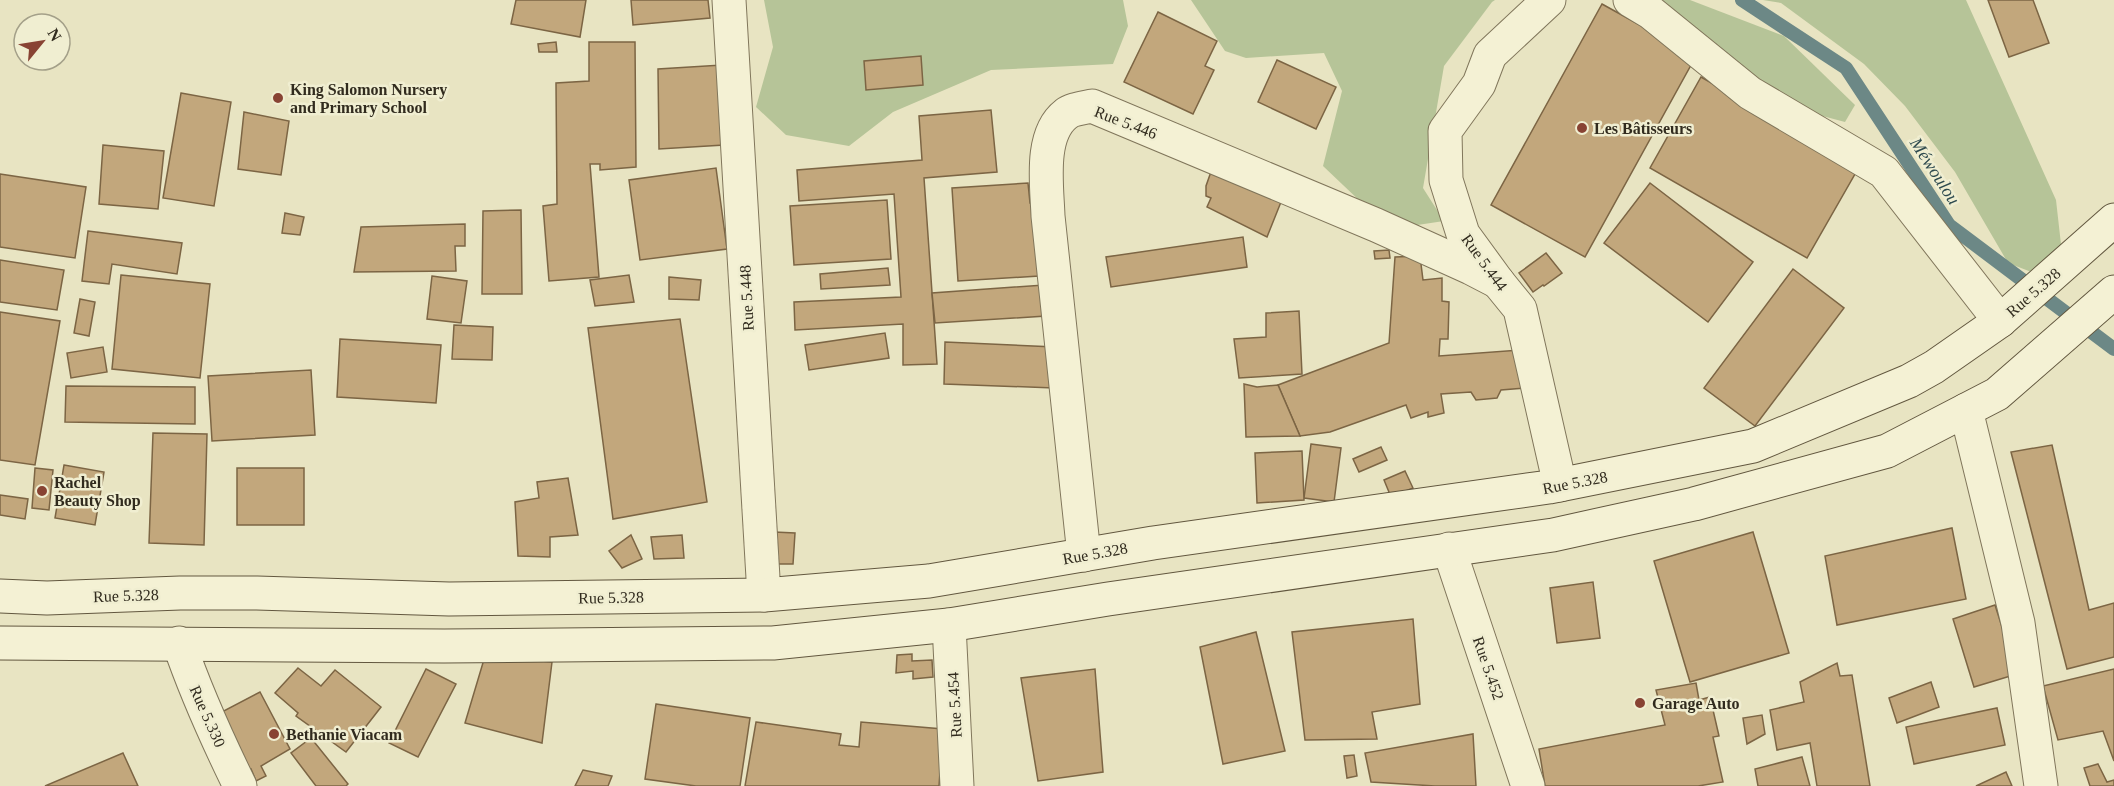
<svg xmlns="http://www.w3.org/2000/svg" width="2114" height="786" viewBox="0 0 2114 786" font-family="Georgia,serif">
	<rect width="100%" height="100%" fill="#e8e4c2"/>
	<!-- green -->
	<g fill="#b6c498">
		<polygon points="764,0 1123,0 1128,26 1113,64 991,70 893,112 849,146 786,135 756,107 773,47"/>
		<polygon points="1191,0 1495,0 1492,2 1444,66 1423,188 1444,221 1404,227 1383,223 1323,166 1342,91 1324,53 1246,58 1225,51"/>
		<polygon points="1647,0 1690,0 1784,36 1855,105 1845,122 1785,106"/>
		<polygon points="1763,0 1966,0 2056,200 2063,262 2047,278 2008,263 1955,172 1905,106 1864,64 1781,3"/>
	</g>
	<g fill="none" stroke-linecap="round" stroke-linejoin="round">
		<!-- stream -->
		<polyline stroke="#6c8886" stroke-width="14" points="1742,0 1846,68 1949,225 2114,349"/>
	</g>
	<!-- building -->
	<g fill="#c2a77c" stroke="#7c6544" stroke-width="1.5">
		<polygon points="516,0 586,0 580,37 511,24"/>
		<polygon points="631,0 708,0 710,18 633,25"/>
		<polygon points="1988,0 2033,0 2049,43 2009,57"/>
		<polygon points="1602,4 1696,56 1585,257 1491,205"/>
		<polygon points="1158,12 1217,41 1205,66 1214,70 1193,114 1124,82"/>
		<polygon points="556,42 557,52 539,52 538,44"/>
		<polygon points="589,42 635,42 636,167 600,170 600,164 590,164 599,277 549,281 543,206 557,204 556,83 589,81"/>
		<polygon points="921,56 923,85 866,90 864,61"/>
		<polygon points="1277,60 1336,87 1316,129 1258,102"/>
		<polygon points="722,65 724,145 659,149 658,69"/>
		<polygon points="1701,77 1859,167 1807,258 1650,168"/>
		<polygon points="181,93 231,102 214,206 163,198"/>
		<polygon points="991,110 997,172 924,178 937,364 903,365 903,324 795,330 794,302 901,297 894,194 799,201 797,170 922,160 919,116"/>
		<polygon points="244,112 289,121 281,175 238,169"/>
		<polygon points="103,145 164,151 158,209 99,204"/>
		<polygon points="1213,166 1283,197 1267,237 1207,207 1211,198 1206,196 1206,186"/>
		<polygon points="716,168 727,249 640,260 629,180"/>
		<polygon points="0,174 86,187 75,258 0,247"/>
		<polygon points="1028,183 1030,203 1040,203 1039,276 958,281 952,188"/>
		<polygon points="1650,183 1753,262 1708,322 1604,243"/>
		<polygon points="887,200 891,259 794,265 790,206"/>
		<polygon points="521,210 522,294 482,294 483,211"/>
		<polygon points="285,213 304,217 300,235 282,233"/>
		<polygon points="465,224 465,246 455,246 456,271 354,272 361,227"/>
		<polygon points="88,231 182,243 177,274 112,264 109,284 82,281"/>
		<polygon points="1243,237 1247,267 1111,287 1106,257"/>
		<polygon points="1389,250 1390,258 1375,259 1374,251"/>
		<polygon points="1546,253 1562,273 1544,286 1543,285 1533,292 1519,273"/>
		<polygon points="1420,256 1423,280 1442,278 1442,301 1449,302 1448,339 1440,339 1439,356 1520,350 1525,388 1501,390 1497,398 1476,400 1471,392 1441,394 1444,413 1428,417 1428,412 1411,418 1406,405 1330,432 1300,436 1278,385 1389,343 1395,257"/>
		<polygon points="0,260 64,270 57,310 0,302"/>
		<polygon points="888,268 890,285 821,289 820,274"/>
		<polygon points="1793,269 1844,308 1755,426 1704,388"/>
		<polygon points="121,275 210,284 200,378 112,369"/>
		<polygon points="629,275 634,302 595,306 590,280"/>
		<polygon points="432,276 467,281 461,323 427,319"/>
		<polygon points="669,277 701,280 699,300 669,299"/>
		<polygon points="1044,285 1046,316 935,323 932,293"/>
		<polygon points="80,299 95,302 89,336 74,333"/>
		<polygon points="1299,311 1302,374 1239,378 1234,339 1266,337 1266,313"/>
		<polygon points="0,312 60,321 35,465 0,460"/>
		<polygon points="680,319 707,502 613,519 588,328"/>
		<polygon points="454,325 493,327 492,360 452,359"/>
		<polygon points="885,333 889,358 809,370 805,345"/>
		<polygon points="340,339 441,345 436,403 337,397"/>
		<polygon points="945,342 1055,347 1054,388 944,384"/>
		<polygon points="103,347 107,372 71,378 67,353"/>
		<polygon points="311,370 315,435 212,441 208,376"/>
		<polygon points="1244,384 1257,387 1278,385 1300,436 1246,437"/>
		<polygon points="66,386 195,387 195,424 65,422"/>
		<polygon points="153,433 207,434 204,545 149,543"/>
		<polygon points="1311,444 1341,448 1334,502 1304,498"/>
		<polygon points="2052,445 2089,610 2114,603 2114,657 2067,669 2011,452"/>
		<polygon points="1381,447 1387,460 1359,472 1353,459"/>
		<polygon points="1302,451 1304,500 1257,503 1255,453"/>
		<polygon points="64,465 104,472 95,525 55,518"/>
		<polygon points="35,468 53,470 49,510 32,508"/>
		<rect x="237" y="468" width="67" height="57"/>
		<polygon points="1405,471 1413,488 1391,497 1384,480"/>
		<polygon points="568,478 578,535 550,537 550,557 518,556 515,502 539,498 537,482"/>
		<polygon points="0,495 28,499 25,519 0,515"/>
		<polygon points="1952,528 1966,599 1837,625 1825,556"/>
		<polygon points="774,532 795,533 793,564 773,564"/>
		<polygon points="1753,532 1789,653 1690,682 1654,561"/>
		<polygon points="631,535 642,559 622,568 609,551"/>
		<polygon points="682,535 684,558 654,559 651,537"/>
		<polygon points="1593,582 1600,638 1557,643 1550,588"/>
		<polygon points="1995,605 2017,674 1974,687 1953,619"/>
		<polygon points="1413,619 1420,704 1372,712 1377,739 1305,740 1292,632"/>
		<polygon points="1256,632 1285,751 1223,764 1200,647"/>
		<polygon points="912,654 912,661 932,660 933,677 913,679 913,671 896,673 897,655"/>
		<polygon points="485,656 552,662 542,743 465,723"/>
		<polygon points="1837,663 1840,676 1852,675 1870,786 1817,786 1810,743 1777,750 1770,710 1804,702 1800,682"/>
		<polygon points="298,668 321,686 335,670 381,707 346,752 296,716 298,713 275,693"/>
		<polygon points="426,669 456,684 418,757 389,743"/>
		<polygon points="1095,669 1103,772 1038,781 1021,678"/>
		<polygon points="2114,669 2114,761 2103,731 2058,740 2043,686"/>
		<polygon points="1931,682 1939,707 1897,723 1889,698"/>
		<polygon points="1696,683 1699,700 1710,697 1719,736 1713,737 1723,782 1698,786 1545,786 1539,749 1665,725 1656,690"/>
		<polygon points="260,692 290,749 261,766 266,776 256,781 251,769 246,771 216,715"/>
		<polygon points="656,704 750,718 740,786 696,786 645,779"/>
		<polygon points="1997,708 2005,745 1914,764 1906,727"/>
		<polygon points="1762,715 1765,734 1747,744 1743,718"/>
		<polygon points="756,722 841,734 839,745 859,747 861,722 943,729 939,786 745,786"/>
		<polygon points="1473,734 1476,786 1435,786 1371,782 1365,753"/>
		<polygon points="311,738 348,784 346,786 316,786 291,753"/>
		<polygon points="123,753 138,786 45,786"/>
		<polygon points="1354,755 1357,776 1347,778 1344,756"/>
		<polygon points="1802,757 1810,786 1758,786 1755,769"/>
		<polygon points="2098,764 2107,782 2114,780 2114,786 2090,786 2084,768"/>
		<polygon points="583,770 612,776 608,786 575,786"/>
		<polygon points="2006,772 2012,786 1976,786"/>
	</g>
	<g fill="none" stroke-linecap="round" stroke-linejoin="round">
		<defs>
			<g id="street">
				<polyline points="729,0 764,595"/>
				<polyline points="1549,0 1490,55 1479,84 1445,131 1446,180 1463,234 1498,282 1520,309 1560,485"/>
				<polyline points="1630,0 1650,12 1750,93 1884,172 2000,321"/>
				<polyline points="1966,410 2018,623 2041,786"/>
				<polyline points="1449,549 1528,786"/>
				<path d="M1084,555L1048,216C1047,186 1039,135 1066,114C1072,109 1084,108 1092,106L1376,225L1471,268L1498,282"/>
				<polyline points="949,625 957,786"/>
				<path d="M179,643C196,693 217,739 240,786"/>
			</g>
			<g id="secondary">
				<polyline points="0,596 47,598 180,593 257,593 449,599 764,595 929,581 1153,543 1549,487 1753,446 1909,381 1934,367 2000,321 2114,220"/>
				<polyline points="0,643 444,646 773,643 949,625 1108,599 1553,535 1694,504 1887,451 1997,394 2114,292"/>
			</g>
		</defs>
		<!-- street casing -->
		<use href="#street" stroke="#80765b" stroke-width="35"/>
		<!-- secondary casing -->
		<use href="#secondary" stroke="#62573f" stroke-width="35"/>
		<!-- street -->
		<use href="#street" stroke="#f4f1d4" stroke-width="33"/>
		<!-- secondary -->
		<use href="#secondary" stroke="#f4f1d4" stroke-width="33"/>
	</g>
	<!-- markers -->
	<g fill="#884333" stroke="#f0eed1" stroke-width="2">
		<circle cx="278" cy="98" r="6"/>
		<circle cx="1582" cy="128" r="6"/>
		<circle cx="42" cy="491" r="6"/>
		<circle cx="1640" cy="703" r="6"/>
		<circle cx="274" cy="734" r="6"/>
	</g>
	<g text-anchor="middle" stroke-width="5" stroke-linejoin="round" paint-order="stroke">
		<!-- poi labels -->
		<g font-size="16" font-weight="bold" fill="#312b1e" stroke="#f0eed1" text-anchor="start">
			<text x="290" y="95">King Salomon Nursery<tspan x="290" dy="18">and Primary School</tspan></text>
			<text x="1594" y="134">Les Bâtisseurs</text>
			<text x="54" y="488">Rachel<tspan x="54" dy="18">Beauty Shop</tspan></text>
			<text x="1652" y="709">Garage Auto</text>
			<text x="286" y="740">Bethanie Viacam</text>
		</g>
		<!-- street labels -->
		<g font-size="16" fill="#312b1e" stroke="#f0eed1">
			<text transform="translate(1126 122) rotate(21)" y="6">Rue 5.446</text>
			<text transform="translate(1485 262) rotate(54)" y="6">Rue 5.444</text>
			<text transform="translate(2033 292) rotate(-41)" y="6">Rue 5.328</text>
			<text transform="translate(746 298) rotate(-93)" y="6">Rue 5.448</text>
			<text transform="translate(1575 482) rotate(-11)" y="6">Rue 5.328</text>
			<text transform="translate(1095 553) rotate(-10)" y="6">Rue 5.328</text>
			<text transform="translate(126 595) rotate(-2)" y="6">Rue 5.328</text>
			<text transform="translate(611 597) rotate(-1)" y="6">Rue 5.328</text>
			<text transform="translate(1489 668) rotate(71)" y="6">Rue 5.452</text>
			<text transform="translate(954 705) rotate(-93)" y="6">Rue 5.454</text>
			<text transform="translate(208 716) rotate(66)" y="6">Rue 5.330</text>
		</g>
		<!-- water labels -->
		<g font-size="18" font-style="italic" fill="#2f4b4f" stroke="#f0eed1">
			<text transform="translate(1935 171) rotate(57)" y="6">Méwoulou</text>
		</g>
	</g>
	<!-- north arrow -->
	<g transform="translate(42 42) rotate(60)"><circle r="28" fill="#f0eed1" stroke="#a4a089" stroke-width="1.5"/>
	<path d="M0-4.5L10 22L0 15L-10 22Z" fill="#884333"/>
	<text y="-9" font-size="16" font-weight="bold" text-anchor="middle" fill="#312b1e">N</text>
	</g>
</svg>
